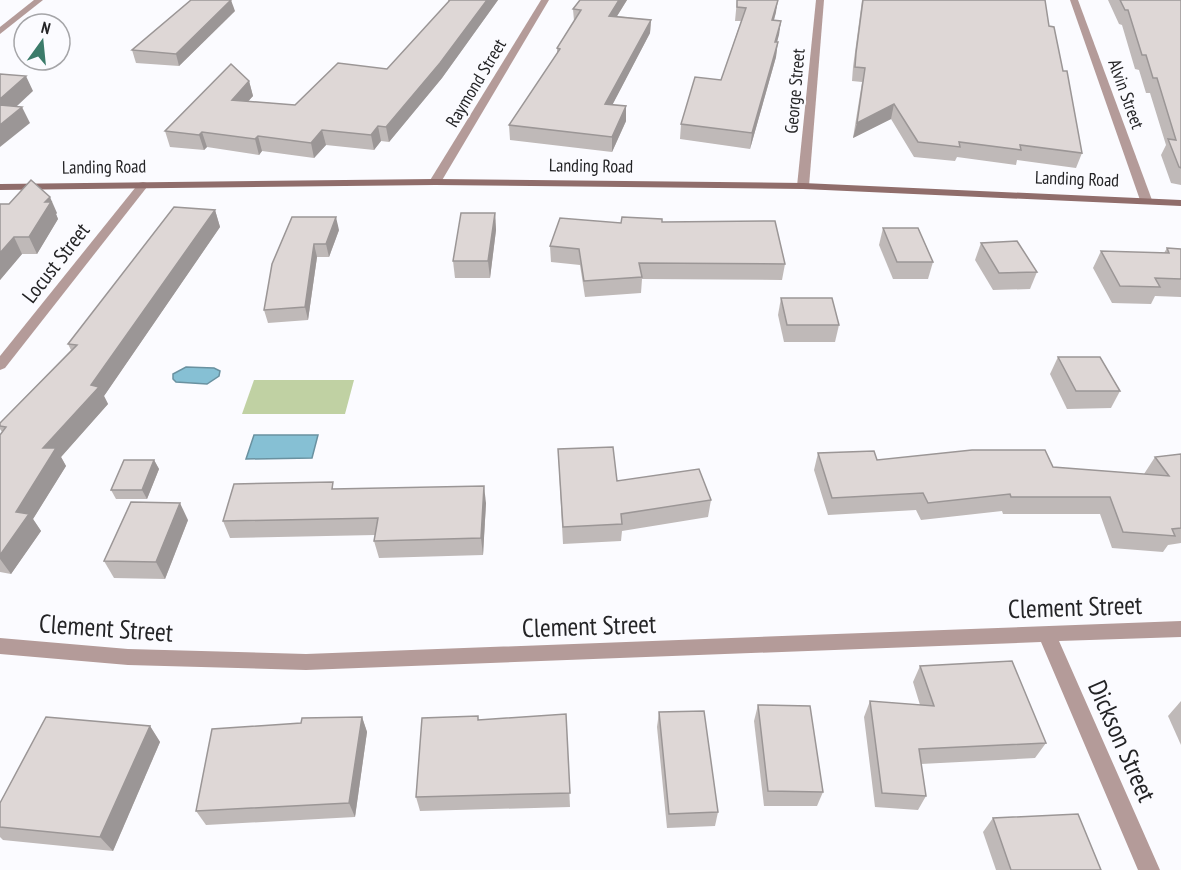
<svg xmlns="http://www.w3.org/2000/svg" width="1181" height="870" viewBox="0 0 1181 870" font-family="'PT Sans Narrow',sans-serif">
	<rect width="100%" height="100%" fill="#fbfbff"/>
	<!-- green -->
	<polygon fill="#c0d1a3" points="254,380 354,380 345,414 242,414"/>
	<!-- water -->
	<g fill="#86c0d4" stroke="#6991a0" stroke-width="1.5">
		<polygon points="186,367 214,368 220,371 219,376 207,384 176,382 173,379 173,374"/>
		<polygon points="254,435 318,435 312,458 246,459"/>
	</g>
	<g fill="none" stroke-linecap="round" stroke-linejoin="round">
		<!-- street -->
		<g fill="#b49b99" fill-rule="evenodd">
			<polygon points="34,0 43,0 0,34 0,27"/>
			<polygon points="541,0 549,0 441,182 435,185 431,184 429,182"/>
			<polygon points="816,0 824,0 809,186 803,189 797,186"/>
			<polygon points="1070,0 1078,0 1152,200 1150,202 1142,202 1140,200"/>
			<polygon points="143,182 147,183 147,187 5,368 0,370 0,356 139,183"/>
			<polygon points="1181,621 1181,637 1059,641 1160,870 1138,870 1041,642 306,670 128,665 0,654 0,638 128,649 306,654"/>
		</g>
		<!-- secondary -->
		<polygon fill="#906d6b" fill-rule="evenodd" points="435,179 803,183 1181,200 1181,206 803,189 435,185 0,190 0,184"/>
	</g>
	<!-- wall -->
	<g fill="#bfb9b8">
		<polygon points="448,0 498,0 442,78 389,142 381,141 374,150 326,145 314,158 262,151 259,155 207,147 204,150 170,147 165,131 249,81 253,96 248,101 295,105 387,69 448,3"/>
		<polygon points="580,0 627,0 617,16 651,20 650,33 612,105 626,121 612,152 510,140 509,125 557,54 557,48 574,21 573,9"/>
		<polygon points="737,0 776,12 774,20 781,21 777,42 776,57 750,149 680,139 681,124 721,80 741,21 735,21"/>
		<polygon points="862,0 1045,0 1049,26 1063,71 1082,153 1076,168 1017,160 1016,165 957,157 955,161 914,157 891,119 853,138 862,82 852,81 853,67"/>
		<polygon points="1108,0 1181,0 1181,185 1171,183 1161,155 1166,145 1150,93 1146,93 1139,70 1135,69 1122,25 1119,24"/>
		<polygon points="235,11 179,66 136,63 132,50"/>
		<polygon points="0,204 57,213 56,214 58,219 37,254 22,254 0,280"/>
		<polygon points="215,210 220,227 104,396 108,404 61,457 66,466 33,519 41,531 11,574 0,572 0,435 2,432 0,429 0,423 71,350 68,344"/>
		<polygon points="495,213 496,230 490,278 455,278 453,261"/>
		<polygon points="662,222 785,264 782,280 642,279 641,293 585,297 580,265 551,262 550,246 621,223"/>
		<polygon points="883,228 933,262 928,279 893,279 879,245"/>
		<polygon points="339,230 329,257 317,257 308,320 268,323 264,310 272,264"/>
		<polygon points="981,243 1037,272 1030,289 993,290 975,260"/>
		<polygon points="1167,248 1181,249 1181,297 1155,296 1151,304 1112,303 1093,268 1101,251 1164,253"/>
		<polygon points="781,298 839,325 835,342 784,342 778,315"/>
		<polygon points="1058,357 1120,391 1111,408 1067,409 1050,374"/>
		<polygon points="558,449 617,481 711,500 708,517 622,531 621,541 563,544"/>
		<polygon points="818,453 877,460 1053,467 1144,474 1155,457 1181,454 1181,543 1168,545 1163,552 1112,548 1100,514 1003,514 1002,511 921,520 916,510 828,515 814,470"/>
		<polygon points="154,460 159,469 147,499 116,499 111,490"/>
		<polygon points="335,489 486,503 483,555 379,558 374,541 375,535 230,538 223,521"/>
		<polygon points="188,520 165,579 114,578 104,561"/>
		<polygon points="920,666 1046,743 1035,758 921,764 926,796 918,810 875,807 864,717 870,701 920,705 913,682"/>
		<polygon points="1181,701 1181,745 1168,716"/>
		<polygon points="758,705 823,792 817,806 764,806 754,721"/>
		<polygon points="659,712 718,812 715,826 667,828 657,727"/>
		<polygon points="566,714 570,807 420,811 416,797 479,720"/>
		<polygon points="362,717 367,732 355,817 206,825 196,811"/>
		<polygon points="150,726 160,742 113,851 3,840 0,837 0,803"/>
		<polygon points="993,818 1101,870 996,870 983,832"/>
	</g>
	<!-- shaded-wall -->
	<g fill="#9b9696">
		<polygon points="231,0 235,11 179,66 176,54"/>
		<polygon points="487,0 498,0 442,78 389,142 386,127"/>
		<polygon points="619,0 627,0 609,29 609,16"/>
		<polygon points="778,0 776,12 770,34 772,20"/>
		<polygon points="651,20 650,33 605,119 605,104"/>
		<polygon points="781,21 779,35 773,56 775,42"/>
		<polygon points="778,42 776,57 750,149 752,133"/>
		<polygon points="26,76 33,91 2,120 0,117 0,99"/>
		<polygon points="249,81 253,96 236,115 232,100"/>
		<polygon points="894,104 891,119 853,138 857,123"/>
		<polygon points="626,106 626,121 612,152 612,137"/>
		<polygon points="22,107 30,123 0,147 0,125"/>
		<polygon points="378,126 381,141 374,150 371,135"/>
		<polygon points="322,130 326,145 314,158 311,143"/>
		<polygon points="202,132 207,147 204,150 199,135"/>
		<polygon points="258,136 262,151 259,155 255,139"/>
		<polygon points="50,197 57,213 56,214 58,219 37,254 29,237 45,202"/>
		<polygon points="215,210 220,227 104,396 108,404 61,457 66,466 33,519 41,531 11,574 0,559 0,555 16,512 43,448 91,385"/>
		<polygon points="495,213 496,230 490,278 488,261"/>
		<polygon points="336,217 339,230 329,257 326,244"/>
		<polygon points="14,237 22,254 0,280 0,253"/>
		<polygon points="314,244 317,257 308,320 305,307"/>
		<polygon points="154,460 159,469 147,499 142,490"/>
		<polygon points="484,486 486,503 483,555 481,538"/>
		<polygon points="180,503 188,520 165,579 156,562"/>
		<polygon points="362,717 367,732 355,817 349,803"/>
		<polygon points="150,726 160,742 113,851 100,837"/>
	</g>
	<!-- building -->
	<g fill="#ded7d6" stroke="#9b9696" stroke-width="1.5">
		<polygon points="191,0 231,0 176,54 132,50"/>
		<polygon points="450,0 487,0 440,63 386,127 378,126 371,135 322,130 311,143 258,136 255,139 202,132 199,135 165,131 231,64 249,81 232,100 295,105 338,63 387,69"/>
		<polygon points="580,0 619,0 609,16 651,20 605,104 626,106 612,137 509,125 560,49 557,48 581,10 573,9"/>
		<polygon points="737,0 778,0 772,20 781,21 775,42 778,42 752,133 681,124 695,77 721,80 746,8 737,7"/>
		<polygon points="863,0 1045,0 1049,26 1054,27 1063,71 1067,71 1082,153 1020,145 1021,150 959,142 960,147 918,142 894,104 857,123 865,68 855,67 856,53"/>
		<polygon points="1120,0 1181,0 1181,168 1179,167 1168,139 1176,140 1157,78 1153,78 1146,55 1142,55 1128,10 1125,10"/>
		<polygon points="0,74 26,76 0,99"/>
		<polygon points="0,105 22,107 0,125"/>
		<polygon points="31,180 50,197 45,202 51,202 29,237 14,237 0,253 0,204 9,204"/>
		<polygon points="174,207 215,210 91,385 99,387 43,448 56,448 16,512 29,514 0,555 0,435 6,427 0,426 0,423 77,345 68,344"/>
		<polygon points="461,213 495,213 488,261 453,261"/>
		<polygon points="292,217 336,217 326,244 314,244 305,307 264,310 272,264"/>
		<polygon points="622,217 662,219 662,222 775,221 785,264 639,263 642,277 584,281 579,249 550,246 560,218 621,223"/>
		<polygon points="883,228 918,228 933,262 897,262"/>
		<polygon points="1017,241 1037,272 999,273 981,243"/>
		<polygon points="1167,248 1181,249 1181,279 1155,278 1160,287 1120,286 1101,251 1169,253"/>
		<polygon points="781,298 832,298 839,325 787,325"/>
		<polygon points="1058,357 1100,357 1120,391 1076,391"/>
		<polygon points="613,447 617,481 699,469 711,500 621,514 622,524 563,527 558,449"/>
		<polygon points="972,450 1045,450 1053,467 1169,476 1155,457 1181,454 1181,528 1172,529 1175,536 1123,532 1110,497 1011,497 1010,494 928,503 923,493 832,498 818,453 874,451 877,460"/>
		<polygon points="124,460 154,460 142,490 111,490"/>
		<polygon points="333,482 332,489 484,486 481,538 374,541 378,518 223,521 234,484"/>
		<polygon points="131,502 180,503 156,562 104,561"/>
		<polygon points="1012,661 1046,743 919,749 926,796 882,793 870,701 934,706 920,666"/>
		<polygon points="758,705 810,706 823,792 768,791"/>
		<polygon points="704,711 718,812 669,814 659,712"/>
		<polygon points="566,714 570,793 416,797 422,718 478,716 478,720"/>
		<polygon points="46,717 150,726 100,837 0,827 0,803"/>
		<polygon points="362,717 349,803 196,811 212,729 301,723 302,718"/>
		<polygon points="1078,814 1101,870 1011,870 993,818"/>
	</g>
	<g text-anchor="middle" stroke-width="4.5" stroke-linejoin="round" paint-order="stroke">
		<!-- far-street labels -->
		<g font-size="18" fill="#242426" stroke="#fbfbff">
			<text transform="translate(476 83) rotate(-59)" y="6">Raymond Street</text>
			<text transform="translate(795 91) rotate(-85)" y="6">George Street</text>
			<text transform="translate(1126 94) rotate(70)" y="6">Alvin Street</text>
			<text transform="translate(591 166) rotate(1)" y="6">Landing Road</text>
			<text transform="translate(104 167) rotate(-1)" y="6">Landing Road</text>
			<text transform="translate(1077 179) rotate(2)" y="6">Landing Road</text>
		</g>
		<!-- street labels -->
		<g font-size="21" fill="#242426" stroke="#fbfbff">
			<text transform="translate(56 263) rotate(-52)" y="7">Locust Street</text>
		</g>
		<!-- near-street labels -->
		<g font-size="26" fill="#242426" stroke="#fbfbff">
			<text transform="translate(1075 607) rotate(-2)" y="9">Clement Street</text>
			<text transform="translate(589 626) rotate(-2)" y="9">Clement Street</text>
			<text transform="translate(106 628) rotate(4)" y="9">Clement Street</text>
			<text transform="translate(1122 741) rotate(66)" y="9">Dickson Street</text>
		</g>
	</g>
	<!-- north arrow -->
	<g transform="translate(42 42) rotate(15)"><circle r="28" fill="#fbfbff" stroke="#a5a5a8" stroke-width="1.5"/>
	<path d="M0-4.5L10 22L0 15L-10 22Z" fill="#3b7b6a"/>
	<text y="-9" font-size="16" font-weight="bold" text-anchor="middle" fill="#242426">N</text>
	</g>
</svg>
